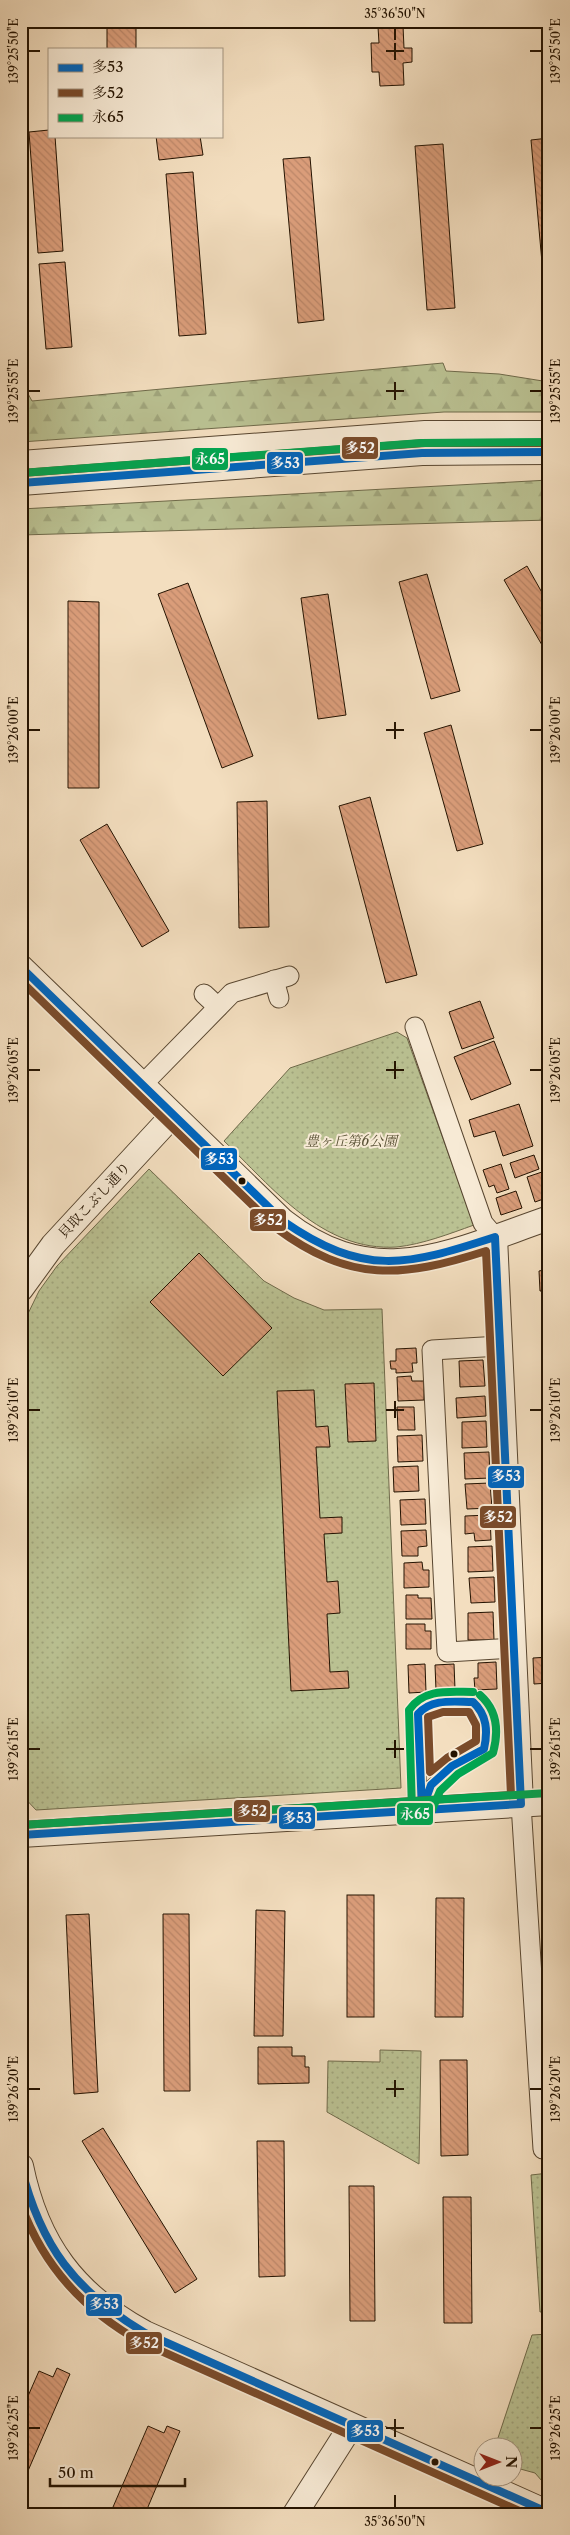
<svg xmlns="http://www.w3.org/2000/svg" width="570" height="2535" viewBox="0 0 570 2535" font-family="'Libre Caslon Text','Noto Serif JP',serif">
	<defs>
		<pattern id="grass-dots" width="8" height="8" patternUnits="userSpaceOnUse" patternTransform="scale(1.25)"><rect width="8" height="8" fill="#bac192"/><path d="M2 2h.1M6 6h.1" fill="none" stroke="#a0a57c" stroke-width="1.8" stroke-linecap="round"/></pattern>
		<pattern id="forest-firs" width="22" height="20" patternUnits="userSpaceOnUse" patternTransform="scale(1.25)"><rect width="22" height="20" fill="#bac192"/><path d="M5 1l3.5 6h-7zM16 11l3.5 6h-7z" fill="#a0a57c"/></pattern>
		<pattern id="building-back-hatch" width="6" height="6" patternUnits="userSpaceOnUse" patternTransform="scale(1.25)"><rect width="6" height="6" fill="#da9d7a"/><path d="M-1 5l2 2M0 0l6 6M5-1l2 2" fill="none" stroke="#bb8668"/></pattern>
	</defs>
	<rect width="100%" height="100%" fill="#f3debf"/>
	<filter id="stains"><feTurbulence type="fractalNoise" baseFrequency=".004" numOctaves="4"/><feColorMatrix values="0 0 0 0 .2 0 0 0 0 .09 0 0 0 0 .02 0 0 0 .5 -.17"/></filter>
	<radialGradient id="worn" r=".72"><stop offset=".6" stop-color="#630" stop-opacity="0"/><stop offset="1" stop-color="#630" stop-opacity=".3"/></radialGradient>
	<!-- grass -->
	<g fill="url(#grass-dots)" stroke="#6f6a4a">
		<path d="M397,1032L407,1038L474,1225C449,1234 423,1244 397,1247C322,1252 272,1187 224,1141L290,1068Z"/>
		<polygon points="149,1169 264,1281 294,1298 324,1310 382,1309 401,1788 36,1810 21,1794 21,1328 39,1291 57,1266"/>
		<polygon points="380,2050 421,2051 419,2164 327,2112 328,2061 380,2062"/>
		<polygon points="549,2173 549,2311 540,2312 531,2175"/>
		<polygon points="549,2334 549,2489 535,2473 513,2467 512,2448 495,2447 532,2335"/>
	</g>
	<!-- forest -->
	<g fill="url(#forest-firs)" stroke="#6f6a4a">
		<polygon points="443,363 446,371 499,374 549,382 549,412 444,412 21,442 21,381 32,401"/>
		<polygon points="549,480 549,520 21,535 21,509"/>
	</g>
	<!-- building -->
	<g fill="url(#building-back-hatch)" stroke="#241301">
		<rect x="107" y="21" width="29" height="28"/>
		<polygon points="403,26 404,48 412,48 412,62 403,63 404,85 380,86 379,72 372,72 371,43 379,43 378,27"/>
		<polygon points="49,130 49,136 55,136 63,251 38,253 29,132"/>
		<polygon points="156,136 200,136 203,155 159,160"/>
		<polygon points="549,138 549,307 546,307 531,140"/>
		<polygon points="443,144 455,308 427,310 415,146"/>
		<polygon points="310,157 324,320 298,323 283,159"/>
		<polygon points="193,172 206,334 179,336 166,174"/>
		<polygon points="65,262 72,347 46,349 39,264"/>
		<polygon points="527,566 549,605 549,657 504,580"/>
		<polygon points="427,574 460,691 431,699 399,582"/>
		<polygon points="188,583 253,756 222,768 158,594"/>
		<polygon points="328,594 346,715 318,719 301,598"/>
		<polygon points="68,601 99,602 99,788 68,788"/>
		<polygon points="451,725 483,844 457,851 424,733"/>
		<polygon points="370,797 417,975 386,983 339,806"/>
		<polygon points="267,801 269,927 239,928 237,802"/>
		<polygon points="107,824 169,931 142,947 80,840"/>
		<polygon points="480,1001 494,1038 462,1049 449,1012"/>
		<polygon points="494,1041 511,1084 471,1100 454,1057"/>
		<polygon points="519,1104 533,1146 503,1156 495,1131 474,1137 469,1120"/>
		<polygon points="534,1155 539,1169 515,1178 510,1163"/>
		<polygon points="501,1164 509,1189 497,1193 494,1185 489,1187 483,1170"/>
		<polygon points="542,1172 549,1197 535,1202 527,1177"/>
		<polygon points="516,1191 522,1208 501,1215 496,1198"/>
		<polygon points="199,1253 272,1328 223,1376 150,1302"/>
		<polygon points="549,1260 549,1301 546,1301 545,1291 540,1291 539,1271 544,1270 544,1261"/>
		<polygon points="416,1348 417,1363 412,1363 413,1372 396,1373 396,1369 391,1369 390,1361 396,1361 396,1349"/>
		<polygon points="483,1360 485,1386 460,1387 459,1361"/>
		<polygon points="411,1376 412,1381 424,1381 424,1400 398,1401 397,1377"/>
		<polygon points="374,1383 376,1441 348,1442 345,1384"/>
		<polygon points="314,1390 316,1427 328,1426 330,1447 316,1447 320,1518 342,1517 342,1533 324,1534 327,1582 338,1581 340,1613 327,1614 330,1672 348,1671 349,1688 291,1691 277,1391"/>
		<polygon points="485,1396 486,1416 457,1418 456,1398"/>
		<polygon points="397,1407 414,1407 415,1430 398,1430"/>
		<polygon points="486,1421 487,1447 462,1448 462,1422"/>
		<polygon points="422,1435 423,1461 398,1462 397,1436"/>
		<polygon points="489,1452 490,1478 465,1479 464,1453"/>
		<polygon points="418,1466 419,1491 394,1492 393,1467"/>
		<polygon points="490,1483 492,1508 467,1509 465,1484"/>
		<polygon points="425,1499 426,1524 401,1525 400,1500"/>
		<polygon points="490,1515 491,1540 475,1541 474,1533 465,1534 465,1516"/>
		<polygon points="426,1530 427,1546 418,1547 418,1556 402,1556 401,1531"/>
		<polygon points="492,1546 493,1571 468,1572 468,1547"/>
		<polygon points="422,1562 423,1570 429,1570 429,1587 404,1588 404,1563"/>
		<polygon points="494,1577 495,1602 471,1603 469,1578"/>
		<polygon points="406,1595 418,1595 418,1598 431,1598 432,1619 406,1619"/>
		<polygon points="493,1612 494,1640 468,1640 468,1613"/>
		<polygon points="406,1624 425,1624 425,1631 431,1631 431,1649 406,1649"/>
		<polygon points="549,1657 549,1683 534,1684 533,1658"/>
		<polygon points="496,1662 497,1689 475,1690 474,1678 478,1678 478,1663"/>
		<polygon points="425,1664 426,1692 409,1693 408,1665"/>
		<polygon points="454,1664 455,1689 436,1690 435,1665"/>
		<rect x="347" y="1895" width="27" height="122"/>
		<polygon points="436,1898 464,1898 463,2017 435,2017"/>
		<polygon points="256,1910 285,1911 283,2036 254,2036"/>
		<polygon points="89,1914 98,2092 74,2094 66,1915"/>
		<polygon points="163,1914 189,1914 190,2091 164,2091"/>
		<polygon points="258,2047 292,2047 292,2056 305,2056 305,2067 309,2067 309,2083 258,2084"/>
		<polygon points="440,2060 467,2060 468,2155 441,2156"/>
		<polygon points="103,2128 197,2279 175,2293 82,2141"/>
		<polygon points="257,2141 284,2141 285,2276 259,2277"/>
		<polygon points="349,2186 374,2186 375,2321 350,2321"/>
		<polygon points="443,2197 471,2197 472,2323 444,2323"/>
		<polygon points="57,2368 70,2374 21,2487 21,2412 39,2371 53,2377"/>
		<polygon points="148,2426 164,2433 167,2426 180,2431 145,2514 110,2514"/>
	</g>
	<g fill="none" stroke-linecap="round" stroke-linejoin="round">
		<defs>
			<path id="service" d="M473,1702C488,1713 489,1732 484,1749L452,1766L431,1785L422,1810L418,1714C428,1697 455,1703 473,1702Z"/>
			<g id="minor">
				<polyline points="274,980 279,998"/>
				<polyline points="204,994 218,1007"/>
				<polyline points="415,1027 483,1223 495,1237"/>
				<polyline points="142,1085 232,993 289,976"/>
				<polyline points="500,1346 432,1350 447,1652 514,1648"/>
				<polyline points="521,1804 543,2149"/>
			</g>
			<g id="tertiary">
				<polyline points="21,463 425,433 549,433"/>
				<polyline points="21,483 422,453 549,452"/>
				<path d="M21,967L283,1221C376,1294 450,1252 549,1218"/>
				<polyline points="495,1237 521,1804"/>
				<polyline points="21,1289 53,1245 173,1115"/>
				<polyline points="21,1835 549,1803"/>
				<path d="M21,2166C37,2245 75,2295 145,2333L549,2513"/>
				<polyline points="295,2514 351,2426"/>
			</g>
		</defs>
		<!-- service casing -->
		<use href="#service" stroke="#584630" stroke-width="12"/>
		<!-- minor casing -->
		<use href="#minor" stroke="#584630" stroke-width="21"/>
		<!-- tertiary casing -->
		<use href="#tertiary" stroke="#584630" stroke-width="26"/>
		<!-- service -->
		<use href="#service" stroke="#f7ead5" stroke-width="10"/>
		<!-- minor -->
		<use href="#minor" stroke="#f7ead5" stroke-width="19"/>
		<!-- tertiary -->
		<use href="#tertiary" stroke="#f7ead5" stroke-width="24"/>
		<defs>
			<g id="bus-1">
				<polyline points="21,483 422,453 549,452"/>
				<path d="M21,967L283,1221C364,1277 406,1266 495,1237L521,1804L21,1835"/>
				<path d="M473,1702C487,1715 488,1731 484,1749L452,1766L431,1785L422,1810L418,1714C432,1698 454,1702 473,1702Z"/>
				<path d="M21,2167C41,2247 75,2291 145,2333L549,2513"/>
			</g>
			<g id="bus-2">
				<polyline points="22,473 425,443 549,443"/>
				<path d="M21,981L276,1228C350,1283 402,1278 486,1251L511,1795L21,1825"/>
				<polygon points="443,1712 469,1712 476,1725 476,1741 447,1758 430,1772 428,1717"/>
				<path d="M21,2205C44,2267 84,2310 141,2342L526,2514"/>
			</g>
			<g id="bus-3">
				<polyline points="21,473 421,443 549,442"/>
				<path d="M473,1692C449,1692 424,1688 409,1710L412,1810L418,1819L423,1820L429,1817L440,1791L458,1774L493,1753C499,1731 497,1710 480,1695"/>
				<polyline points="21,1825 548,1793"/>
			</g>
		</defs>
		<!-- bus-1 casing -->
		<use href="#bus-1" stroke="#f7ead5" stroke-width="11"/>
		<!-- bus-2 casing -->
		<use href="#bus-2" stroke="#f7ead5" stroke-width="11"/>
		<!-- bus-3 casing -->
		<use href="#bus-3" stroke="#f7ead5" stroke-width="11"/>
		<!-- bus-1 -->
		<use href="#bus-1" stroke="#0065bd" stroke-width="8"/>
		<!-- bus-2 -->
		<use href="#bus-2" stroke="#7a4b2a" stroke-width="8"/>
		<!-- bus-3 -->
		<use href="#bus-3" stroke="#00a651" stroke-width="8"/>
	</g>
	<!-- ticks -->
	<path fill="none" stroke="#241301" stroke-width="2" d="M395,28V40M395,43V60M28,51H40M386,51H404M530,51H542M395,382V400M28,391H40M386,391H404M530,391H542M395,722V739M28,730H40M386,730H404M530,730H542M395,1061V1079M28,1070H40M386,1070H404M530,1070H542M395,1401V1418M28,1410H40M386,1410H404M530,1410H542M395,1740V1758M28,1749H40M386,1749H404M530,1749H542M395,2080V2097M28,2089H40M386,2089H404M530,2089H542M395,2419V2437M28,2428H40M386,2428H404M530,2428H542M395,2495V2508"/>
	<!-- markers -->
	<g fill="#241301" stroke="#f7ead5" stroke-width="2">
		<circle cx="242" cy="1181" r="4.5"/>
		<circle cx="454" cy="1754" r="4.5"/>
		<circle cx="435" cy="2462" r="4.5"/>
	</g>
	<g text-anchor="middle" stroke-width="4" stroke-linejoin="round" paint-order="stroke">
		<!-- park labels -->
		<g font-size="14" font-style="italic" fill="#585034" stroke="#f7ead5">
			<text x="351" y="1146">豊ヶ丘第6公園</text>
		</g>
		<!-- street labels -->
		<g font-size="14" fill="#241301" stroke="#f7ead5">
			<text transform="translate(94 1200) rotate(-47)" y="5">貝取こぶし通り</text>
		</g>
	</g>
	<g stroke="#f7ead5" stroke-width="2">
		<rect x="341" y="436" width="38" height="24" rx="5" fill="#7a4b2a"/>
		<rect x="191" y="447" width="38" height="24" rx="5" fill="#00a651"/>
		<rect x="266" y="451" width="38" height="24" rx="5" fill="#0065bd"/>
		<rect x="200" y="1147" width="38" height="24" rx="5" fill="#0065bd"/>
		<rect x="249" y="1208" width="38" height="24" rx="5" fill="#7a4b2a"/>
		<rect x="487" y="1465" width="38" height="24" rx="5" fill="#0065bd"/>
		<rect x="479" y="1505" width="38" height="24" rx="5" fill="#7a4b2a"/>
		<rect x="233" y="1799" width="38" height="24" rx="5" fill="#7a4b2a"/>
		<rect x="396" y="1802" width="38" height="24" rx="5" fill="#00a651"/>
		<rect x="278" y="1806" width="38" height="24" rx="5" fill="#0065bd"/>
		<rect x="85" y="2293" width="38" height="24" rx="5" fill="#0065bd"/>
		<rect x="125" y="2331" width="38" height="24" rx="5" fill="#7a4b2a"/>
		<rect x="346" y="2419" width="38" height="24" rx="5" fill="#0065bd"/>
	</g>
	<g font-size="14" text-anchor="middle" font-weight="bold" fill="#fff">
		<text x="360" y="453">多52</text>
		<text x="210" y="464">永65</text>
		<text x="285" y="468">多53</text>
		<text x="219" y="1164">多53</text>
		<text x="268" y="1225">多52</text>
		<text x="506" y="1481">多53</text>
		<text x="498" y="1522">多52</text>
		<text x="252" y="1816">多52</text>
		<text x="415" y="1819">永65</text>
		<text x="297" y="1823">多53</text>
		<text x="104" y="2309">多53</text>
		<text x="144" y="2348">多52</text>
		<text x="365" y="2436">多53</text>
	</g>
	<!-- margin -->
	<rect width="570" height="2535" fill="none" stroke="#f3debf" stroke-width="55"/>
	<!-- legend -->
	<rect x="48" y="48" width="175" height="90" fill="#f7ead5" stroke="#a39480"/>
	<rect x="58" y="64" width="25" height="8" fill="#0065bd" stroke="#a39480"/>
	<text x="92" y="72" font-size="15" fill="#241301">多53</text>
	<rect x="58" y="89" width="25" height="8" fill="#7a4b2a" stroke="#a39480"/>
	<text x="92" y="98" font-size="15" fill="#241301">多52</text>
	<rect x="58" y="114" width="25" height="8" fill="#00a651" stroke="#a39480"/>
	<text x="92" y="122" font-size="15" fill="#241301">永65</text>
	<!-- north arrow -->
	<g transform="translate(498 2462) rotate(90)"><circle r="24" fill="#f7ead5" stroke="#a39480"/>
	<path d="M0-4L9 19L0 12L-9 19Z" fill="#8f2418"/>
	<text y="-8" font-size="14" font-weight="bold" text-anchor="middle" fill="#241301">N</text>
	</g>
	<!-- scale -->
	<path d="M50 2478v8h135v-8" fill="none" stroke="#241301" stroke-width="2.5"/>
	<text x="58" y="2478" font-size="15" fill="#241301" stroke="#f7ead5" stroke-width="4" paint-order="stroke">50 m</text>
	<rect x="28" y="28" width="514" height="2480" fill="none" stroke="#241301" stroke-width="2"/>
	<g font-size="12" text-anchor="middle" fill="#241301">
		<text x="395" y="18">35°36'50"N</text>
		<text transform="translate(556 51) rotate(-90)" y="4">139°25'50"E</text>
		<text transform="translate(14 51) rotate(-90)" y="4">139°25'50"E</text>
		<text transform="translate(14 391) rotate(-90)" y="4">139°25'55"E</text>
		<text transform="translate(556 391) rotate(-90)" y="4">139°25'55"E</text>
		<text transform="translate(556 730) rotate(-90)" y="4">139°26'00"E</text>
		<text transform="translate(14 730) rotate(-90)" y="4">139°26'00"E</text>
		<text transform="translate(556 1070) rotate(-90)" y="4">139°26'05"E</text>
		<text transform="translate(14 1070) rotate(-90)" y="4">139°26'05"E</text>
		<text transform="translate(556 1410) rotate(-90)" y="4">139°26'10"E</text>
		<text transform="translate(14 1410) rotate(-90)" y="4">139°26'10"E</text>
		<text transform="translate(556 1749) rotate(-90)" y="4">139°26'15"E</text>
		<text transform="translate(14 1749) rotate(-90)" y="4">139°26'15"E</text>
		<text transform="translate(556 2089) rotate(-90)" y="4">139°26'20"E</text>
		<text transform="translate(14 2089) rotate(-90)" y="4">139°26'20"E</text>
		<text transform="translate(14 2428) rotate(-90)" y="4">139°26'25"E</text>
		<text transform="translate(556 2428) rotate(-90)" y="4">139°26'25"E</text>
		<text x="395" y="2526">35°36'50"N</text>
	</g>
	<rect width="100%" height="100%" filter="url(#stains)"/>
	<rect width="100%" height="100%" fill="url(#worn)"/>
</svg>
